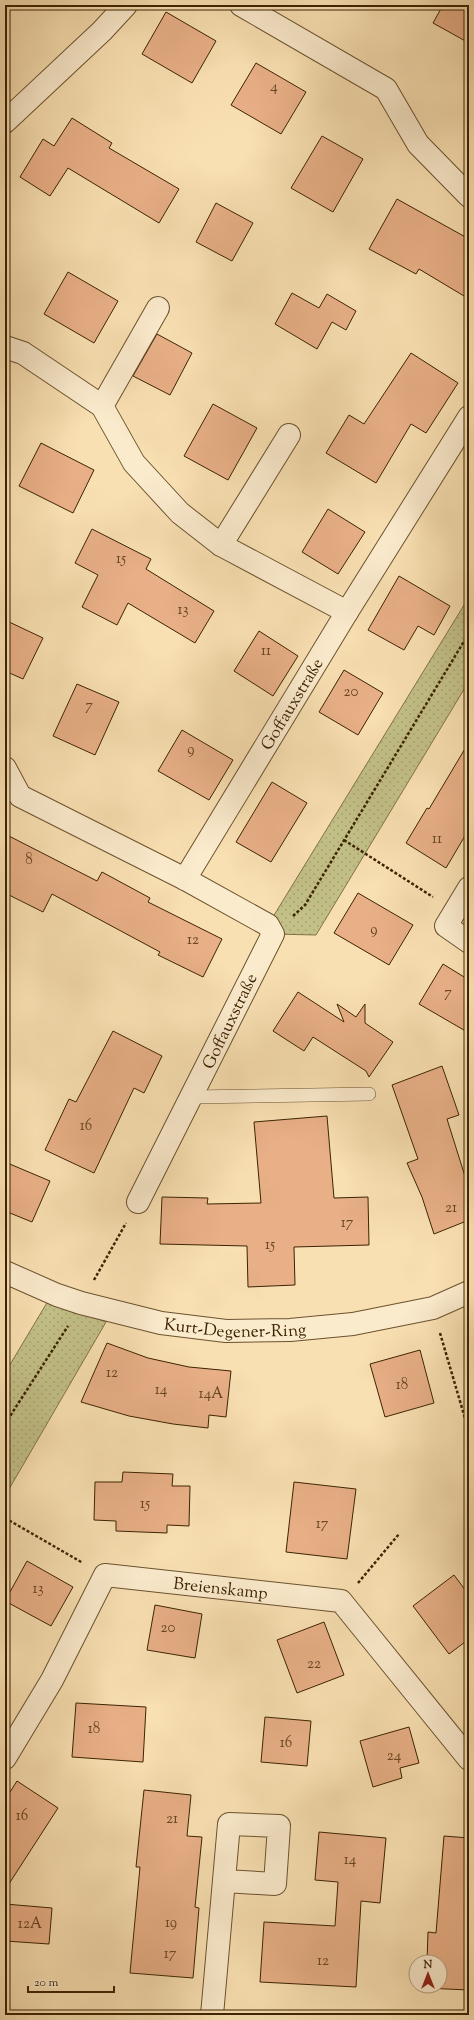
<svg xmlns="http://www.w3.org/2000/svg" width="474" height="2020" viewBox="0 0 474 2020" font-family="'Sorts Mill Goudy',serif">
	<defs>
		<pattern id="grass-dots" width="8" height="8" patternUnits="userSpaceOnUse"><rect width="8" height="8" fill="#c3c188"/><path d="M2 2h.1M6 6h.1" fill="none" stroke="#a8a674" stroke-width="1.8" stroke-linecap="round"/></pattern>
	</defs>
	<rect width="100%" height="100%" fill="#f9e0b2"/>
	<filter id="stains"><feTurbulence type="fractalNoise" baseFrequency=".005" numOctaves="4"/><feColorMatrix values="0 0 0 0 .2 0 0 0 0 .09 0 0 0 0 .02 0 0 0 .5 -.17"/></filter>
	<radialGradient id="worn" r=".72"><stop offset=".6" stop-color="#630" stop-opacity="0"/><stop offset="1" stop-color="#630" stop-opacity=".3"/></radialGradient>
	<!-- grass -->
	<g fill="url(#grass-dots)" stroke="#807245">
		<polygon points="469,597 469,681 316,935 273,934 268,925"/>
		<polygon points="48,1301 106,1322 5,1496 5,1373"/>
	</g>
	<!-- building -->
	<g fill="#e9b087" stroke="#3c2302">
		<polygon points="443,5 469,5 469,43 433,23"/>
		<polygon points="166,12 216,41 192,83 142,54"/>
		<polygon points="256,63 306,92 281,134 231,105"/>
		<polygon points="72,118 112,143 109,148 179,189 159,223 68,168 50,196 20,177 43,139 54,146"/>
		<polygon points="322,136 363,159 333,212 291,188"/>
		<polygon points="397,199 469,239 469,299 419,269 416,274 369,249"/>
		<polygon points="216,203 253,223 232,261 196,242"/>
		<polygon points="68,272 118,301 94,343 44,314"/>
		<polygon points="292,293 319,308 327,294 356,311 346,330 332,322 317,349 275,324"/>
		<polygon points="157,334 192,353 170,395 133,376"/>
		<polygon points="411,353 458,383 426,433 411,424 376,483 326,453 349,415 364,424"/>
		<polygon points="213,404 257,428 228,480 184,456"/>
		<polygon points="41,443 94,470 73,513 19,486"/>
		<polygon points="328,509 365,532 338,574 302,552"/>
		<polygon points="92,529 151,559 146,569 214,611 195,643 128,603 117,625 82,607 98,575 75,563"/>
		<polygon points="399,576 450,606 434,635 418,626 404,650 368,630"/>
		<polygon points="5,620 43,638 23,679 5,671"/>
		<polygon points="259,631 298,656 273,696 234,671"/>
		<polygon points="344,670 383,693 358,735 319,712"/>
		<polygon points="77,684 119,702 95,755 53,736"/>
		<polygon points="182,730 233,760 209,800 158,771"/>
		<polygon points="469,742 469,829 446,868 406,843 427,808 429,809"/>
		<polygon points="272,782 307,803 271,862 236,842"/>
		<polygon points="5,834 97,881 102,872 150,898 148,902 222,939 203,977 158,955 160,952 52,894 43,912 5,893"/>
		<polygon points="358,893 413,925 389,965 334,933"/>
		<polygon points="443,964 469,980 469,1033 419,1004"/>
		<polygon points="298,992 344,1022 337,1004 356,1017 365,1004 365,1023 393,1042 369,1077 366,1071 313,1037 304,1051 273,1031"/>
		<polygon points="113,1031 162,1056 144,1093 134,1088 94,1173 45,1150 69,1099 76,1102"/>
		<polygon points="442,1066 459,1115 447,1119 469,1189 469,1220 434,1234 422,1197 407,1163 418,1159 392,1085"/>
		<polygon points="327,1116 334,1198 368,1197 369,1245 294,1247 295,1285 248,1287 247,1246 160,1244 162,1197 208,1198 207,1204 261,1203 254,1122"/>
		<polygon points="5,1162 50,1181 32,1222 5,1211"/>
		<polygon points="107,1343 148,1358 189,1367 231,1371 226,1417 209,1415 208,1428 173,1424 129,1416 81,1402"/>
		<polygon points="420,1350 434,1403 385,1417 370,1364"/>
		<polygon points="123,1472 173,1474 172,1486 190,1486 189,1526 167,1525 167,1533 116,1531 116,1521 94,1520 95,1482 122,1482"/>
		<polygon points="294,1482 356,1489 347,1559 286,1552"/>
		<polygon points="27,1561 73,1587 51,1626 5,1601"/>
		<polygon points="454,1575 469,1595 469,1639 449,1654 413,1606"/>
		<polygon points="155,1605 202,1614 195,1658 147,1650"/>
		<polygon points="324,1622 344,1675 297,1693 277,1640"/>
		<polygon points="76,1703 146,1707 143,1762 72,1757"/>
		<polygon points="265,1717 311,1721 307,1766 261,1762"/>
		<polygon points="409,1727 419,1763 400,1768 402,1778 373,1787 360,1741"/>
		<polygon points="17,1781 58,1808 5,1890 5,1800"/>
		<polygon points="144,1790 191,1795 187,1836 202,1837 195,1907 199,1908 193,1978 130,1973 140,1867 136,1867"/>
		<polygon points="319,1832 386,1838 380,1903 361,1901 356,1987 260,1982 264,1922 335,1926 338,1882 315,1880"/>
		<polygon points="444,1836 469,1838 469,1990 425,1988 425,1986 440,1986 440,1962 427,1962 428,1932 436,1933"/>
		<polygon points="5,1904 52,1908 49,1944 5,1941"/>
	</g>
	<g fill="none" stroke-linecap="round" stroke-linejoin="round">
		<defs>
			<polyline id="service" points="192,1097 369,1094"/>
			<g id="minor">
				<polyline points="241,5 386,89 418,144 469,196"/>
				<polyline points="5,122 102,31 126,5"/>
				<polyline points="5,347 23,353 102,406 134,463 180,513 221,545 347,612"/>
				<polyline points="102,406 158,308"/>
				<polyline points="221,545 289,435"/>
				<polyline points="5,768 20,796 185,879 268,925 273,934 138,1202"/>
				<path id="s1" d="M185,879L347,612L469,417"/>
				<polyline points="469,888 446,926 469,942"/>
				<path id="s2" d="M5,1272L57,1295L81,1303L161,1323L226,1331L290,1330L353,1324L433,1308L469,1292"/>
				<path id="s3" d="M5,1758L52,1680L105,1575L341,1601L469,1759"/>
				<polyline points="212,2015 229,1824 279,1826 275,1884 225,1881"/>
			</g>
		</defs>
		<!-- service casing -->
		<use href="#service" stroke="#6b522e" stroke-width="14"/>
		<!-- minor casing -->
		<use href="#minor" stroke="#6b522e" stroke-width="24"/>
		<!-- path -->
		<g stroke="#3c2302" stroke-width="2.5" stroke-dasharray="3 2" stroke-linecap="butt">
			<polyline points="344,840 433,897"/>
			<polyline points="293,916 305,905 469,633"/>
			<polyline points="94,1280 126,1223"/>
			<polyline points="440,1333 469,1432"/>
			<polyline points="5,1424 68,1326"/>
			<polyline points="5,1518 83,1563"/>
			<polyline points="358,1583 399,1534"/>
		</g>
		<!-- service -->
		<use href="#service" stroke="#fbebcd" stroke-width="13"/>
		<!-- minor -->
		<use href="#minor" stroke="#fbebcd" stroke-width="22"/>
	</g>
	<g text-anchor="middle" stroke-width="4" stroke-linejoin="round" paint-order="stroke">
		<!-- number labels -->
		<g font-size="15" fill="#674623">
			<text x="274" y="91">4</text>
			<text x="121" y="563">15</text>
			<text x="183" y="614">13</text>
			<text x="266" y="655">11</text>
			<text x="351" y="696">20</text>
			<text x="89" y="710">7</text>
			<text x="191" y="754">9</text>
			<text x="437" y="843">11</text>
			<text x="29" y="864">8</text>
			<text x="374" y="934">9</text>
			<text x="193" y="944">12</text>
			<text x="448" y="997">7</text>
			<text x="86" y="1130">16</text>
			<text x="451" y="1212">21</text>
			<text x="347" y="1227">17</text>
			<text x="270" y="1249">15</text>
			<text x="112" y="1377">12</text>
			<text x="402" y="1389">18</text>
			<text x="161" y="1394">14</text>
			<text x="211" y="1398">14A</text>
			<text x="145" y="1508">15</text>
			<text x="322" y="1528">17</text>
			<text x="38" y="1593">13</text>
			<text x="168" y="1632">20</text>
			<text x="314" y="1668">22</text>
			<text x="94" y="1733">18</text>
			<text x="286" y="1747">16</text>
			<text x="394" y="1760">24</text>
			<text x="22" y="1820">16</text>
			<text x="172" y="1823">21</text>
			<text x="350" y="1864">14</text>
			<text x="171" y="1927">19</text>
			<text x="30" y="1928">12A</text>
			<text x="170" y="1958">17</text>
			<text x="323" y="1965">12</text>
		</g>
		<!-- street labels -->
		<g font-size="17" fill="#3c2302" stroke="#fbebcd">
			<text dy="6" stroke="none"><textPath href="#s1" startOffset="205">Goffauxstraße</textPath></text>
			<text transform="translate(229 1021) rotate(-64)" y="6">Goffauxstraße</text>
			<text dy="6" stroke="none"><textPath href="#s2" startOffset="239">Kurt-Degener-Ring</textPath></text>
			<text dy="6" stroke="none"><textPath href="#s3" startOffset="325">Breienskamp</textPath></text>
		</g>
	</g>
	<!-- margin -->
	<rect width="474" height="2020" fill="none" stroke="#f9e0b2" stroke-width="20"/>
	<rect x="6" y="6" width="462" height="2008" fill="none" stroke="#3c2302" stroke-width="2"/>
	<rect x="10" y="10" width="454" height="2000" fill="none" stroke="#3c2302"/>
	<!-- north arrow -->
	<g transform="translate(428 1974)"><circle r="19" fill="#fbebcd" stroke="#af9b7c"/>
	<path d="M0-3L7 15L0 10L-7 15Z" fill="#8f2418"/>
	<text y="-6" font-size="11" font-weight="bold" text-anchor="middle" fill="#3c2302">N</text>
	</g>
	<!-- scale -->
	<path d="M28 1986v6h86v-6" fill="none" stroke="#3c2302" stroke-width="2"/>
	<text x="34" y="1986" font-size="12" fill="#3c2302" stroke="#fbebcd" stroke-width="3" paint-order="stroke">20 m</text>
	<rect width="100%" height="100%" filter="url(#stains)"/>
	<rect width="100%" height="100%" fill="url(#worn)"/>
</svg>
